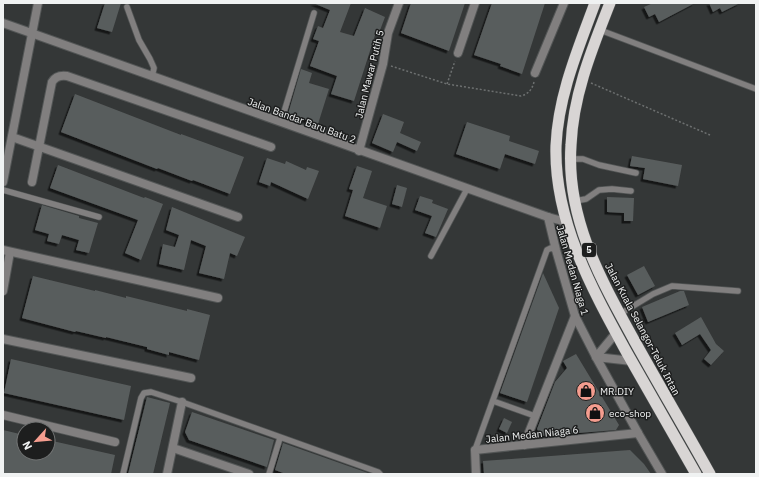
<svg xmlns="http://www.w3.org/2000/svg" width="759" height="477" viewBox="0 0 759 477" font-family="'IBM Plex Sans',sans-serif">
	<defs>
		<filter id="shadow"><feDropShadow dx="-2.5" dy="2.5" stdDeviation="0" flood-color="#0009"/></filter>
	</defs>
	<rect width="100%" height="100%" fill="#343737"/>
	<!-- building -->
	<g fill="#595d5d" filter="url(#shadow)">
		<polygon points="105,3 121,3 112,32 97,28"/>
		<polygon points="313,3 351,3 340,32 354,36 365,8 385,17 379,33 376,32 354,101 331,94 337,76 310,66 319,41 313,39 318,26 323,28 330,10"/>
		<polygon points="411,3 465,3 449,51 401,33"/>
		<polygon points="492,3 545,3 522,74 500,66 501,64 474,55"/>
		<polygon points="653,3 695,3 659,22 655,14 649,17 644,7"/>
		<polygon points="709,3 740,3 722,12 720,8 713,12"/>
		<polygon points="301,69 312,73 309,83 329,89 318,124 288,114"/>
		<polygon points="75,94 181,135 181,134 244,157 230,194 193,180 192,181 158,168 157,169 61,132"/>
		<polygon points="383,114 404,122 400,133 421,142 417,151 397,142 393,152 372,143"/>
		<polygon points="467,122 510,136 509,141 539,151 535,164 505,154 500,169 456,154"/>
		<polygon points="632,156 682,165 678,186 643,179 645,168 630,166"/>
		<polygon points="267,158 285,164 286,161 306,170 307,167 319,171 308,199 271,182 270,186 259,182"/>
		<polygon points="58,165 144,198 145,197 163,204 141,260 125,253 138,220 50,188"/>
		<polygon points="357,166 372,171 363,198 387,206 380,228 345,216 353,190 349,189"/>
		<polygon points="397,185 407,188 402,207 392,204"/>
		<polygon points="420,196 433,200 432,203 448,209 436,237 425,233 432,216 415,210"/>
		<polygon points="607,197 634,198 633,221 624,221 624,213 607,212"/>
		<polygon points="42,205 79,216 79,218 98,223 89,253 76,250 79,240 62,235 59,244 47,241 49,234 35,230"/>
		<polygon points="172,207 245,237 237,256 230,253 224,279 199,273 206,246 191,240 184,270 159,264 163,244 175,247 179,235 166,230"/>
		<polygon points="644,266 655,286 638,295 627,275"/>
		<polygon points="543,273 559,308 527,402 500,393"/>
		<polygon points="33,276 95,291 95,290 126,298 126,296 187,311 187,309 210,315 199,360 169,352 169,355 147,349 147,347 106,337 106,338 76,331 75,332 22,318"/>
		<polygon points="680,291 684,291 689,305 648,322 642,307"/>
		<polygon points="701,317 716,344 724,351 711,365 704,359 711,350 700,334 682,345 675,333"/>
		<polygon points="576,354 619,425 616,430 541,436 537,429 555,382 567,368 563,361"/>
		<polygon points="11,359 131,386 124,420 4,393"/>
		<polygon points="147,397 170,403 153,474 128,474"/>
		<polygon points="192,412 274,440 267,467 189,440 185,432"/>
		<polygon points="504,418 512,422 507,433 499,429"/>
		<polygon points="3,430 24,435 24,453 48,453 48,440 115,455 111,474 3,474"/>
		<polygon points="283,443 368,473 368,474 286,474 275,470"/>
		<polygon points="630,450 644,464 651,474 484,474 483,461"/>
	</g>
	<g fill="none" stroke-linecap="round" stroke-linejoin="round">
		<defs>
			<g id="service">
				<polyline points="127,7 139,40 150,59 154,68 152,77"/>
				<polyline points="600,30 756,89"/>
				<polyline points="281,122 314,13"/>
				<polyline points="571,159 583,159 599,165 636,173"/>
				<polyline points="3,190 99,217"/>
				<polyline points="575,201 586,199 599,190 612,189 631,191"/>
				<polyline points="431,256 467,189"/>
				<polyline points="620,314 653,294 672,286 738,291"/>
				<polyline points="493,401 535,416"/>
				<polyline points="475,450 547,250 551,248 556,250"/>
				<polyline points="123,474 141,398 144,393 151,392 182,402 378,472 380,474"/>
				<polyline points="269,474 280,438"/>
			</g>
			<g id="minor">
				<polyline points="3,23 548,217 566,222"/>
				<polyline points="458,53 475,3"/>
				<polyline points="535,73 564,3"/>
				<polyline points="12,137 238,217"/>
				<polyline points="359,151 383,64 388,33 399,3"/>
				<path d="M32,182L52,82C55,77 60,75 67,76L271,147"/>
				<polyline points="548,217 556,250 575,316 596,357 638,433 662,474"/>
				<polyline points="3,250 218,298"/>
				<polyline points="3,291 10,252"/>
				<polyline points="3,339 191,378"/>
				<polyline points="596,357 632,361"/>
				<polyline points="596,357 616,333"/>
				<polyline points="3,415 115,442"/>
				<polyline points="524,445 575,316"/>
				<polyline points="173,448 249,474"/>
				<polyline points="167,474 182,402"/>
				<polyline points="476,474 475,450 638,433"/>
			</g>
			<polyline id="tertiary" points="3,182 38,3"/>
			<g id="trunk">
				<path d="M595,3C578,49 558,96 556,146C554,221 592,289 627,353C650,393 673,434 696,474"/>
				<path d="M610,3C592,49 573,95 571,145C566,218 600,278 634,340C659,385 685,429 710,474"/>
			</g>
		</defs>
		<!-- service casing -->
		<use href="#service" stroke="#525555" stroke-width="7"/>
		<!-- minor casing -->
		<use href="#minor" stroke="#525555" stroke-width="10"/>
		<!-- tertiary casing -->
		<use href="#tertiary" stroke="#525555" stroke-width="10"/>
		<!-- trunk casing -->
		<use href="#trunk" stroke="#525555" stroke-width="12"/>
		<!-- path -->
		<g stroke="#6d7070" stroke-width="1.5" stroke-dasharray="2 2" stroke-linecap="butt">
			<path d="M391,66L447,84L521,96C528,94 532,90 534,82"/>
			<polyline points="591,83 710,135"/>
			<polyline points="447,84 455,61"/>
		</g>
		<!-- service -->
		<use href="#service" stroke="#817f7f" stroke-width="5.5"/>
		<!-- minor -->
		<use href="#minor" stroke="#817f7f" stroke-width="8"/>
		<!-- tertiary -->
		<use href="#tertiary" stroke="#817f7f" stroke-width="8"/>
		<!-- trunk -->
		<use href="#trunk" stroke="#d8d5d4" stroke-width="11"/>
	</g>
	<!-- icons -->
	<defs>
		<symbol id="shop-disc" viewBox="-11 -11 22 22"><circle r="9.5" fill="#f59d8f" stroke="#1d1e1e"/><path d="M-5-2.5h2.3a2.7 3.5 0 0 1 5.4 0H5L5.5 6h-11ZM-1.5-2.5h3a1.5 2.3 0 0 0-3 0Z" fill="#111"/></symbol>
	</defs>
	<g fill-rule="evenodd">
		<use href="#shop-disc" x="575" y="380" width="22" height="22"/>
		<use href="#shop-disc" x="584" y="402" width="22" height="22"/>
	</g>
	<g text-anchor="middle" stroke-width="3" stroke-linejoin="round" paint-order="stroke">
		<!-- shield labels -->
		<rect fill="#1d1e1e" stroke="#b1b2b2" stroke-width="1" x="582" y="243" width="14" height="14" rx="3"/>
		<g font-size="9" font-weight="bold" fill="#f0f2f2">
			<text x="589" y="253">5</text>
		</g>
		<!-- street labels -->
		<g font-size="10" fill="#f0f2f2" stroke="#1d1e1e">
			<text transform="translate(369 74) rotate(-76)" y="4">Jalan Mawar Putih 5</text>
			<text transform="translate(302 120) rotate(20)" y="4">Jalan Bandar Baru Batu 2</text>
			<text transform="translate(573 270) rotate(74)" y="4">Jalan Medan Niaga 1</text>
			<text transform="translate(643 329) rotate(62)" y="4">Jalan Kuala Selangor-Teluk Intan</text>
			<text transform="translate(532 434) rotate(-6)" y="4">Jalan Medan Niaga 6</text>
		</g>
		<!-- poi labels -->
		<g font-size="10" fill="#f0f2f2" stroke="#1d1e1e" text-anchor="start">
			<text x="600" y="395">MR.DIY</text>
			<text x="609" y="417">eco-shop</text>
		</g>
	</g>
	<!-- border -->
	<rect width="759" height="477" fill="none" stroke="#f0f2f2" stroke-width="8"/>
	<!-- north arrow -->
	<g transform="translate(36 441) rotate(243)"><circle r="19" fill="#1d1e1e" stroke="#717373"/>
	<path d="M0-3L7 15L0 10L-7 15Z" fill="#f59d8f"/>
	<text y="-6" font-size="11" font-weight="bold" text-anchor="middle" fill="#f0f2f2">N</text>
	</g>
</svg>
